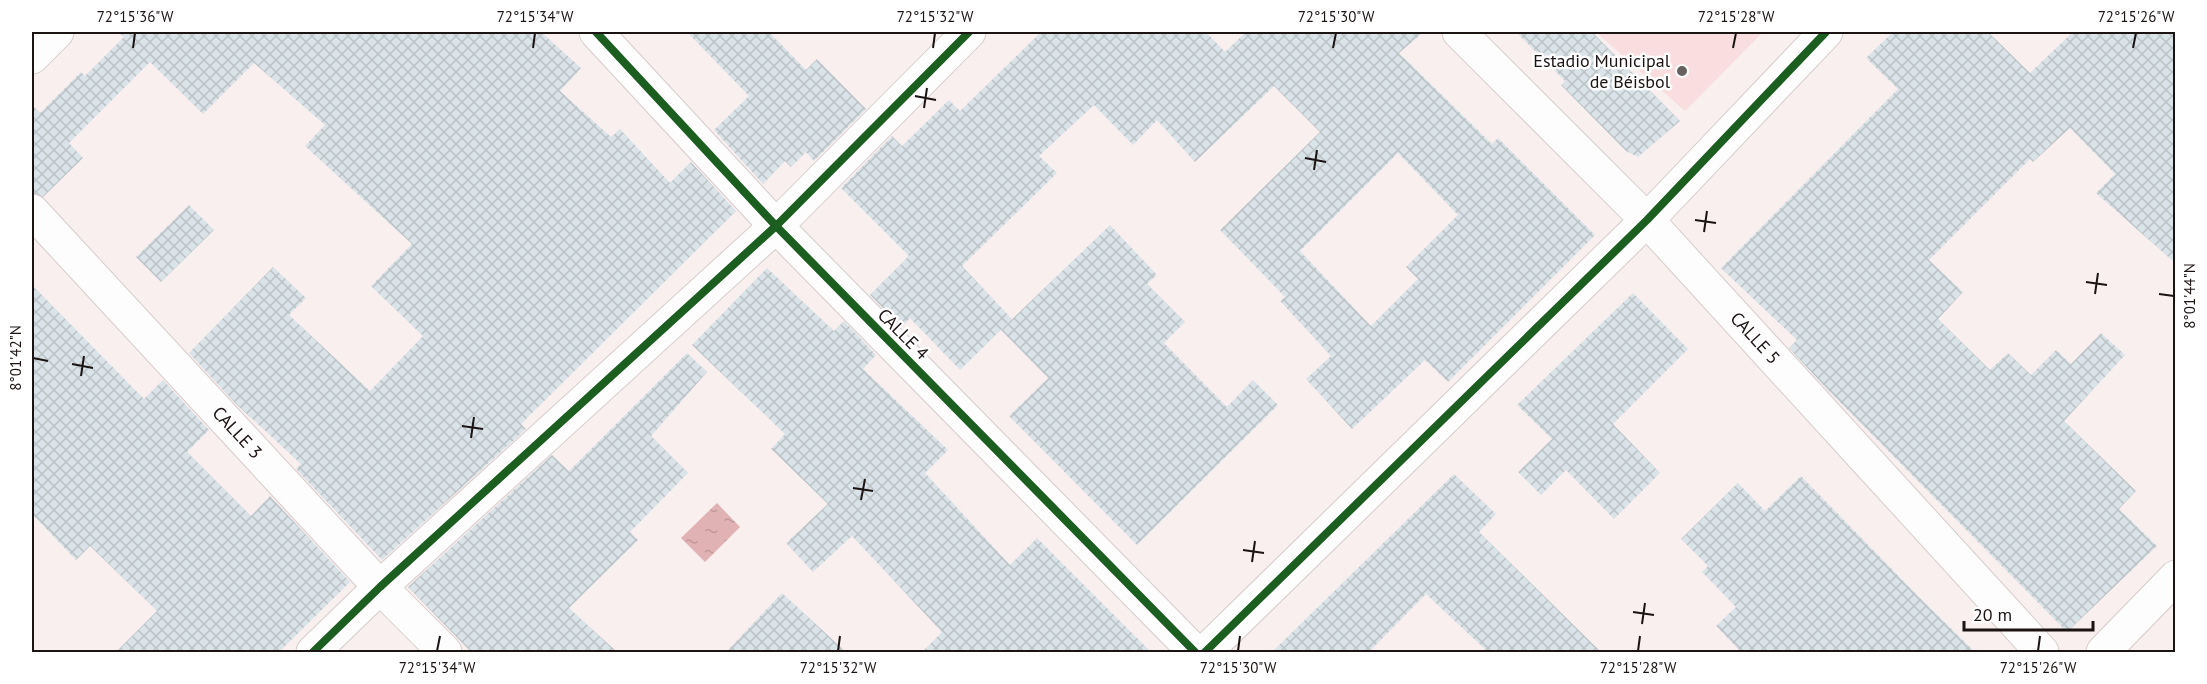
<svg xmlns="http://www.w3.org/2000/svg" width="2207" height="684" viewBox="0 0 2207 684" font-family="'PT Sans',sans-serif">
	<defs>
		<pattern id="water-ripples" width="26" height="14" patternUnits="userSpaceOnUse" patternTransform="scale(1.5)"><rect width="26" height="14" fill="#e1b2b4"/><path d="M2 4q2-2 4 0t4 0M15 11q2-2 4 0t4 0" fill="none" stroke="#c0989a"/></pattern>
		<pattern id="building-cross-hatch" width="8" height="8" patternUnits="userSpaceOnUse" patternTransform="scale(1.5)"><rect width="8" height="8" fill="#dae3e7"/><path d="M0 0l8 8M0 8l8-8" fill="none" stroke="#bac2c5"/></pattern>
	</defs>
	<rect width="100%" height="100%" fill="#f9efef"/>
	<!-- green -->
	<polygon fill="#fadedf" points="1596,32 1763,32 1685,111"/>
	<!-- water -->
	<polygon fill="url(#water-ripples)" points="717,503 740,527 705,562 681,538"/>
	<!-- building -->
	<g fill="url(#building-cross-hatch)" fill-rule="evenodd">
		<polygon points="118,32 541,32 581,68 560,91 611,137 620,129 670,183 691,162 736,211 521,424 526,429 382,560 296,469 301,464 236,404 189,353 273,267 306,298 289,315 370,391 423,336 371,286 412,244 305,146 325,125 254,63 203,114 150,62 69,143 83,158 43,197 32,193 32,105 40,113 81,72 85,76 124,37"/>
		<polygon points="687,32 769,32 806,70 817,59 866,109 814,161 806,152 791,167 785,161 763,184 714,130 749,96"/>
		<path d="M1041,32H1206L1225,52L1246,32H1424L1399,53L1492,144L1498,138L1595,235L1448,382L1425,360L1352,429L1306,379L1331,356L1280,301L1285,297L1220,230L1320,132L1274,86L1195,162L1157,120L1133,145L1094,105L1039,156L1057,173L962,266L1012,319L960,370L910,318L902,327L870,295L909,256L841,188L892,136L902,146L949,100L960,111ZM1398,153L1458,215L1406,267L1418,279L1371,326L1300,251Z"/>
		<polygon points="1516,32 1592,32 1680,121 1638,157 1626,151 1561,85 1565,81"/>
		<polygon points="1893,32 1988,32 2030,73 2073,32 2175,32 2175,263 2096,193 2115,174 2070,128 2033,162 2030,159 1929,260 1963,292 1938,319 1990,370 2008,353 2031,375 2056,350 2071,364 2101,333 2125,355 2064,421 2136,491 2119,509 2157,546 2067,632 1827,389 1789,348 1797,340 1721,268 1898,89 1866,58"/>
		<polygon points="189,205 214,230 161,282 136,257"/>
		<polygon points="1110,225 1157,275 1147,284 1185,322 1164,343 1227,407 1253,380 1278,405 1137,545 1009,416 1048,378 1001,330"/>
		<polygon points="767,268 834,331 844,321 876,355 863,369 948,450 925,473 1010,565 1037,538 1151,652 922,652 942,632 852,536 813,572 786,543 828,504 771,449 785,434 692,345"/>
		<polygon points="32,285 144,399 163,380 209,430 187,452 251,516 270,496 350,582 279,652 116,652 157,611 90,546 76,560 32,514"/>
		<polygon points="1633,293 1688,349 1613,424 1660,473 1614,519 1566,470 1541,495 1518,472 1552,439 1517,405"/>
		<polygon points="687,353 707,372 651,436 688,473 630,532 638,540 569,608 617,652 471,652 408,587 552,455 569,471"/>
		<polygon points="1454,474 1496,514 1479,532 1601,652 1488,652 1426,594 1369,652 1272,652"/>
		<polygon points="1801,476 1919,597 1975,652 1741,652 1716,626 1736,607 1702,572 1708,566 1681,539 1738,483 1765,511"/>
		<polygon points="782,593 846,652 726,652"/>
	</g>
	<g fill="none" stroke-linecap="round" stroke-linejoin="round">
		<defs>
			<g id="street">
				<polyline points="596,32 776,226 1195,652"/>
				<path id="s1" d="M1459,32L1647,220L2042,652"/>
				<polyline points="32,57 57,32"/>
				<path id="s2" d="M32,211L380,587L445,652"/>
				<polyline points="313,652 380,587 776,226 969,32"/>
				<polyline points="1205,652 1647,220 1826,32"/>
				<polyline points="2103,652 2176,577"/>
			</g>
		</defs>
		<!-- street casing -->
		<use href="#street" stroke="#d6cccc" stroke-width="35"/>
		<!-- street -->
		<use href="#street" stroke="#fefdfd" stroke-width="33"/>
		<defs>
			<g id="cycleway">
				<polyline points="596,32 776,226 1195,652"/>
				<polyline points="313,652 380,587 776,226 969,32"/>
				<polyline points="1205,652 1647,220 1826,32"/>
			</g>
		</defs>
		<!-- cycleway casing -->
		<use href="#cycleway" stroke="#fff" stroke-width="11"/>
		<!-- cycleway -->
		<use href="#cycleway" stroke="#1b5e20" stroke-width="8"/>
	</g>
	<!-- ticks -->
	<path fill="none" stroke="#1c1313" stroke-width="2" d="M133,48L135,33M533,48L535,33M933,48L935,33M1333,48L1336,33M1733,48L1736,33M2133,48L2136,33M915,96L936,100M924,108L927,88M1305,158L1326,162M1314,170L1317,150M1695,220L1716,223M1704,232L1707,211M2086,282L2107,285M2095,294L2098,273M2159,294L2174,296M33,358L48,361M72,364L93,368M81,376L84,356M462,426L483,429M471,438L474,417M853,488L873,491M861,500L865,479M1243,550L1264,553M1252,562L1255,541M1633,612L1654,615M1642,624L1645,603M437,651L440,636M838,651L840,636M1238,651L1240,636M1638,651L1640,636M2038,651L2040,636"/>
	<!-- markers -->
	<circle fill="#696060" stroke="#fff" stroke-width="2" cx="1682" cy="71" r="6"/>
	<g text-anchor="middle" stroke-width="5" stroke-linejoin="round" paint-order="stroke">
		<!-- poi labels -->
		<g font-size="18" fill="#1c1313" stroke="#fff" text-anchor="end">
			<text x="1670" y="67">Estadio Municipal<tspan x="1670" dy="21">de Béisbol</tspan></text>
		</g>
		<!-- street labels -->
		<g font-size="18" fill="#1c1313" stroke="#fff">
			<text transform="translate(903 334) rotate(45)" y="6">CALLE 4</text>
			<text dy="6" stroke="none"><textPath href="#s1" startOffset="426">CALLE 5</textPath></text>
			<text dy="6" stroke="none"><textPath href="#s2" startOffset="302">CALLE 3</textPath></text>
		</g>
	</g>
	<!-- border -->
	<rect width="2207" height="684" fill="none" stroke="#ffffff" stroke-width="66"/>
	<!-- scale -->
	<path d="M1964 621v9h129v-9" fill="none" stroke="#1c1313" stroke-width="3"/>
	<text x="1973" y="621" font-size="18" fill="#1c1313" stroke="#ffffff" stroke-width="4.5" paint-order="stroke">20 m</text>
	<rect x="33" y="33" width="2141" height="618" fill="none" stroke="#1c1313" stroke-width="2"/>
	<g font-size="15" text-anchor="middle" fill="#1c1313">
		<text x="135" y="22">72°15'36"W</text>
		<text x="535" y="22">72°15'34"W</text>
		<text x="935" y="22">72°15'32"W</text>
		<text x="1336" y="22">72°15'30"W</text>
		<text x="1736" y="22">72°15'28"W</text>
		<text x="2136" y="22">72°15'26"W</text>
		<text transform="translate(2190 296) rotate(-90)" y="5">8°01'44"N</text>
		<text transform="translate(16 358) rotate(-90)" y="5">8°01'42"N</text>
		<text x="437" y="673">72°15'34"W</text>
		<text x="838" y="673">72°15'32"W</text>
		<text x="1238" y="673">72°15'30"W</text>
		<text x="1638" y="673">72°15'28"W</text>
		<text x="2038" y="673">72°15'26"W</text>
	</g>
</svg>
